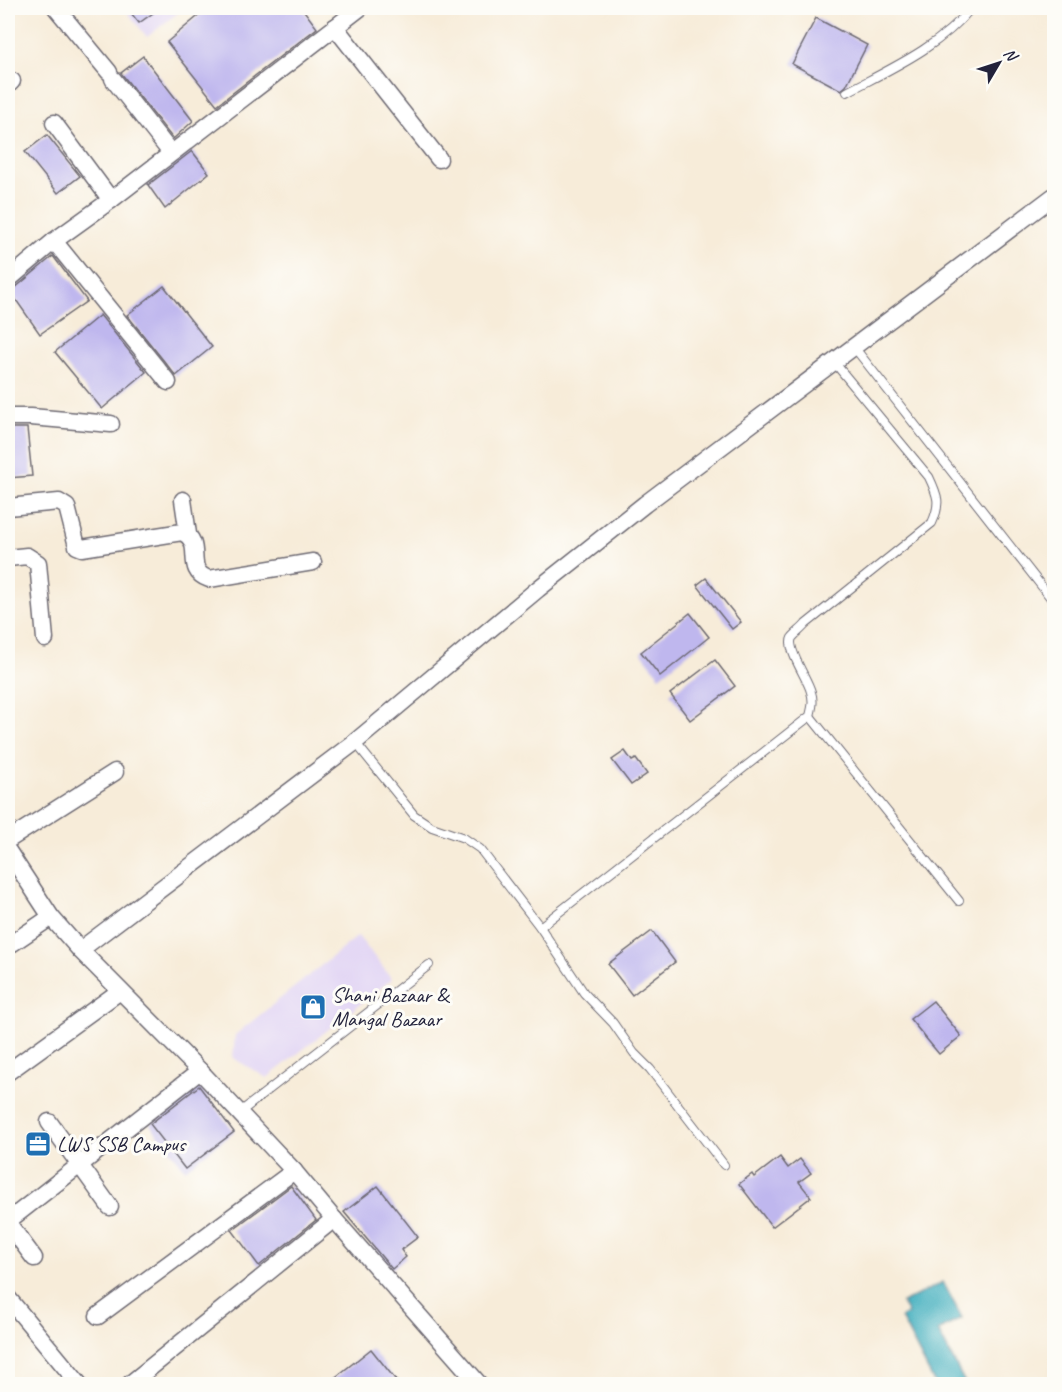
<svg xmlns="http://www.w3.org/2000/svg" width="1062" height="1392" viewBox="0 0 1062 1392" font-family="Caveat,sans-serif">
	<rect width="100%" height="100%" fill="#fdfcf7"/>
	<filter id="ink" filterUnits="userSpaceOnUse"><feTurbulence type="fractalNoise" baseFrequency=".0167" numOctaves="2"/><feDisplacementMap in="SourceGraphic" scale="12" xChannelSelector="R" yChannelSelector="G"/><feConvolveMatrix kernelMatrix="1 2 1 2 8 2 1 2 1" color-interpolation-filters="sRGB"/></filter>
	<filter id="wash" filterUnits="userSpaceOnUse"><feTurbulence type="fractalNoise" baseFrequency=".008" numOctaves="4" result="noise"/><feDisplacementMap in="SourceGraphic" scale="24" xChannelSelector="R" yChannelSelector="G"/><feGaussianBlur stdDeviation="1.35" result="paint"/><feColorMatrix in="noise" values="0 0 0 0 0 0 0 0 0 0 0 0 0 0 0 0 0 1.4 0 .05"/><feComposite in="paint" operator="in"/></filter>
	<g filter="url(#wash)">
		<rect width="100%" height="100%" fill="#f7ecd9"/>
		<!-- built -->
		<g fill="#e1d4f4">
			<polygon points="124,8 184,8 147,37"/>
			<polygon points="358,936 392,979 267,1078 233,1058 235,1035"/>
		</g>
		<!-- water -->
		<polygon fill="#41aebe" stroke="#32687c" stroke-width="1.5" points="943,1282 962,1318 938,1331 965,1383 963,1384 935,1384 901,1318 908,1314 902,1303"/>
		<g id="blocks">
			<!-- building -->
			<g fill="#bfb7ee">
				<polygon points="127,8 160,8 139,23"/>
				<polygon points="208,8 302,8 317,28 217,105 167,42"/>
				<polygon points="816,18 867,45 846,86 841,90 792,64"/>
				<polygon points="143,56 193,121 173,139 121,73"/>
				<polygon points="47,135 80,176 58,193 25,152"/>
				<polygon points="192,151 209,173 165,209 148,185"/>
				<polygon points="53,256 87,301 40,334 9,290 15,288"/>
				<polygon points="164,286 212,347 176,376 127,315"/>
				<polygon points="100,315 146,372 102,409 55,352"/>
				<polygon points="8,428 27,428 32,476 8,478"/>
				<polygon points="706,578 741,622 732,629 697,585"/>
				<polygon points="690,613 709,637 660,676 641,652"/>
				<polygon points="715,660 735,686 690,720 670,694"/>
				<polygon points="625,751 632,761 636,759 647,774 631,785 612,760"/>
				<polygon points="652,931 675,962 632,995 608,964"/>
				<polygon points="933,1001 961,1036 939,1054 910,1019"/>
				<polygon points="199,1086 234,1132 185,1169 150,1124"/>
				<polygon points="780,1157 788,1168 800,1159 811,1173 799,1182 811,1197 772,1227 739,1184 752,1174 754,1177"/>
				<polygon points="291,1186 316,1220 259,1266 232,1230"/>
				<polygon points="378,1186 418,1237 401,1250 406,1257 392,1269 344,1212"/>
				<polygon points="371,1349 399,1384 327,1384"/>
			</g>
		</g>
	</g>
	<g filter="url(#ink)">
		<use href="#blocks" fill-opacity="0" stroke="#6d6972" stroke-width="1.5"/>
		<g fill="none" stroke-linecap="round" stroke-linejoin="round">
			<defs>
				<g id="service">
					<path d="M847,92C890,69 940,47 971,8"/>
					<polyline points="854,347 1054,602"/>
					<polyline points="810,716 959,901"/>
					<polyline points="355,742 414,815 432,827 464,838 480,849 540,927 584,993 613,1023 634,1053 650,1069 724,1165"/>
					<path d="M540,927L810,716C812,708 814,701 811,692C808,679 786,649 792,638C796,633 802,629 806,624L932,523C941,503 938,496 929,477L834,362"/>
					<polyline points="239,1113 429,965"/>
				</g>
				<g id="minor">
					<polyline points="56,8 109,72"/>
					<polyline points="335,27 439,159"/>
					<polyline points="113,79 171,153"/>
					<polyline points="8,85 12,81"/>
					<polyline points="54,123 111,200"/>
					<polyline points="54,241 168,382"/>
					<polyline points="8,280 54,241 111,200 360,8"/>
					<polyline points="8,417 31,417 111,424"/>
					<polyline points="183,500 188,534"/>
					<path d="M8,507L59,502L67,507L77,546L82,548L182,532C206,543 182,570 209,579L313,562"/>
					<polyline points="8,558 27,556 38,563 45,639"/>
					<polyline points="8,840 115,772"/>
					<polyline points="8,851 51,917 80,950 200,1071 294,1171 334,1219 479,1384"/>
					<polyline points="8,946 51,917"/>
					<polyline points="80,950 355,742 538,589 645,504 1054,196"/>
					<polyline points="8,1072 120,991"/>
					<polyline points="49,1122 110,1207"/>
					<polyline points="8,1221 200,1071"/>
					<polyline points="8,1223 34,1258"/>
					<polyline points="8,1298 79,1384"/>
					<polyline points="98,1316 294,1171"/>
					<polyline points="130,1384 334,1219"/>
				</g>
			</defs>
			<!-- service casing -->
			<use href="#service" stroke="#6d6972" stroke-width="10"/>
			<!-- minor casing -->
			<use href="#minor" stroke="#6d6972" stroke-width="19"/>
			<!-- service -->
			<use href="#service" stroke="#fff" stroke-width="8"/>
			<!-- minor -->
			<use href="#minor" stroke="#fff" stroke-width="16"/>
		</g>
	</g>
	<!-- icons -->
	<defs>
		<symbol id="shop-square" viewBox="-11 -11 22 22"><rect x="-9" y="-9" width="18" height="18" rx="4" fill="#1f6fb2" stroke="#fdfcf7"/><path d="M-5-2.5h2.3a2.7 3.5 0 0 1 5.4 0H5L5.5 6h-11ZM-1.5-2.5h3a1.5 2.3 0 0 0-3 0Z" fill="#fff"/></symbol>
		<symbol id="office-square" viewBox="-11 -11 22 22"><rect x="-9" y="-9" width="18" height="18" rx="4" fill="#1f6fb2" stroke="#fdfcf7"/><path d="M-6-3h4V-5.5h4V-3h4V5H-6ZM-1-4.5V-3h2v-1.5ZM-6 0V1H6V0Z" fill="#fff"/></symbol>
	</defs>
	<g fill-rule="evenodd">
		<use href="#shop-square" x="298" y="992" width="30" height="30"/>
		<use href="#office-square" x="23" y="1129" width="30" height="30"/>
	</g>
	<g text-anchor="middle" stroke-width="6" stroke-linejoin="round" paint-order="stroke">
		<!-- poi labels -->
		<g font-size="21" fill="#22223b" stroke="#fdfcf7" text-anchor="start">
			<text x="332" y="1002">Shani Bazaar &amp;<tspan x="332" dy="24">Mangal Bazaar</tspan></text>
			<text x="57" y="1151">LWS SSB Campus</text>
		</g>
	</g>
	<!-- margin -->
	<rect width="1062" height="1392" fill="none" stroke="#fdfcf7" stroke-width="30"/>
	<!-- north arrow -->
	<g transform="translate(999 63) rotate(51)" stroke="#fdfcf7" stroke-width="4.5" paint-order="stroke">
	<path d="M0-4.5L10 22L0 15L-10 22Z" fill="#22223b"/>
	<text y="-9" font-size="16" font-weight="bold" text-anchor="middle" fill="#22223b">N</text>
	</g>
</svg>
